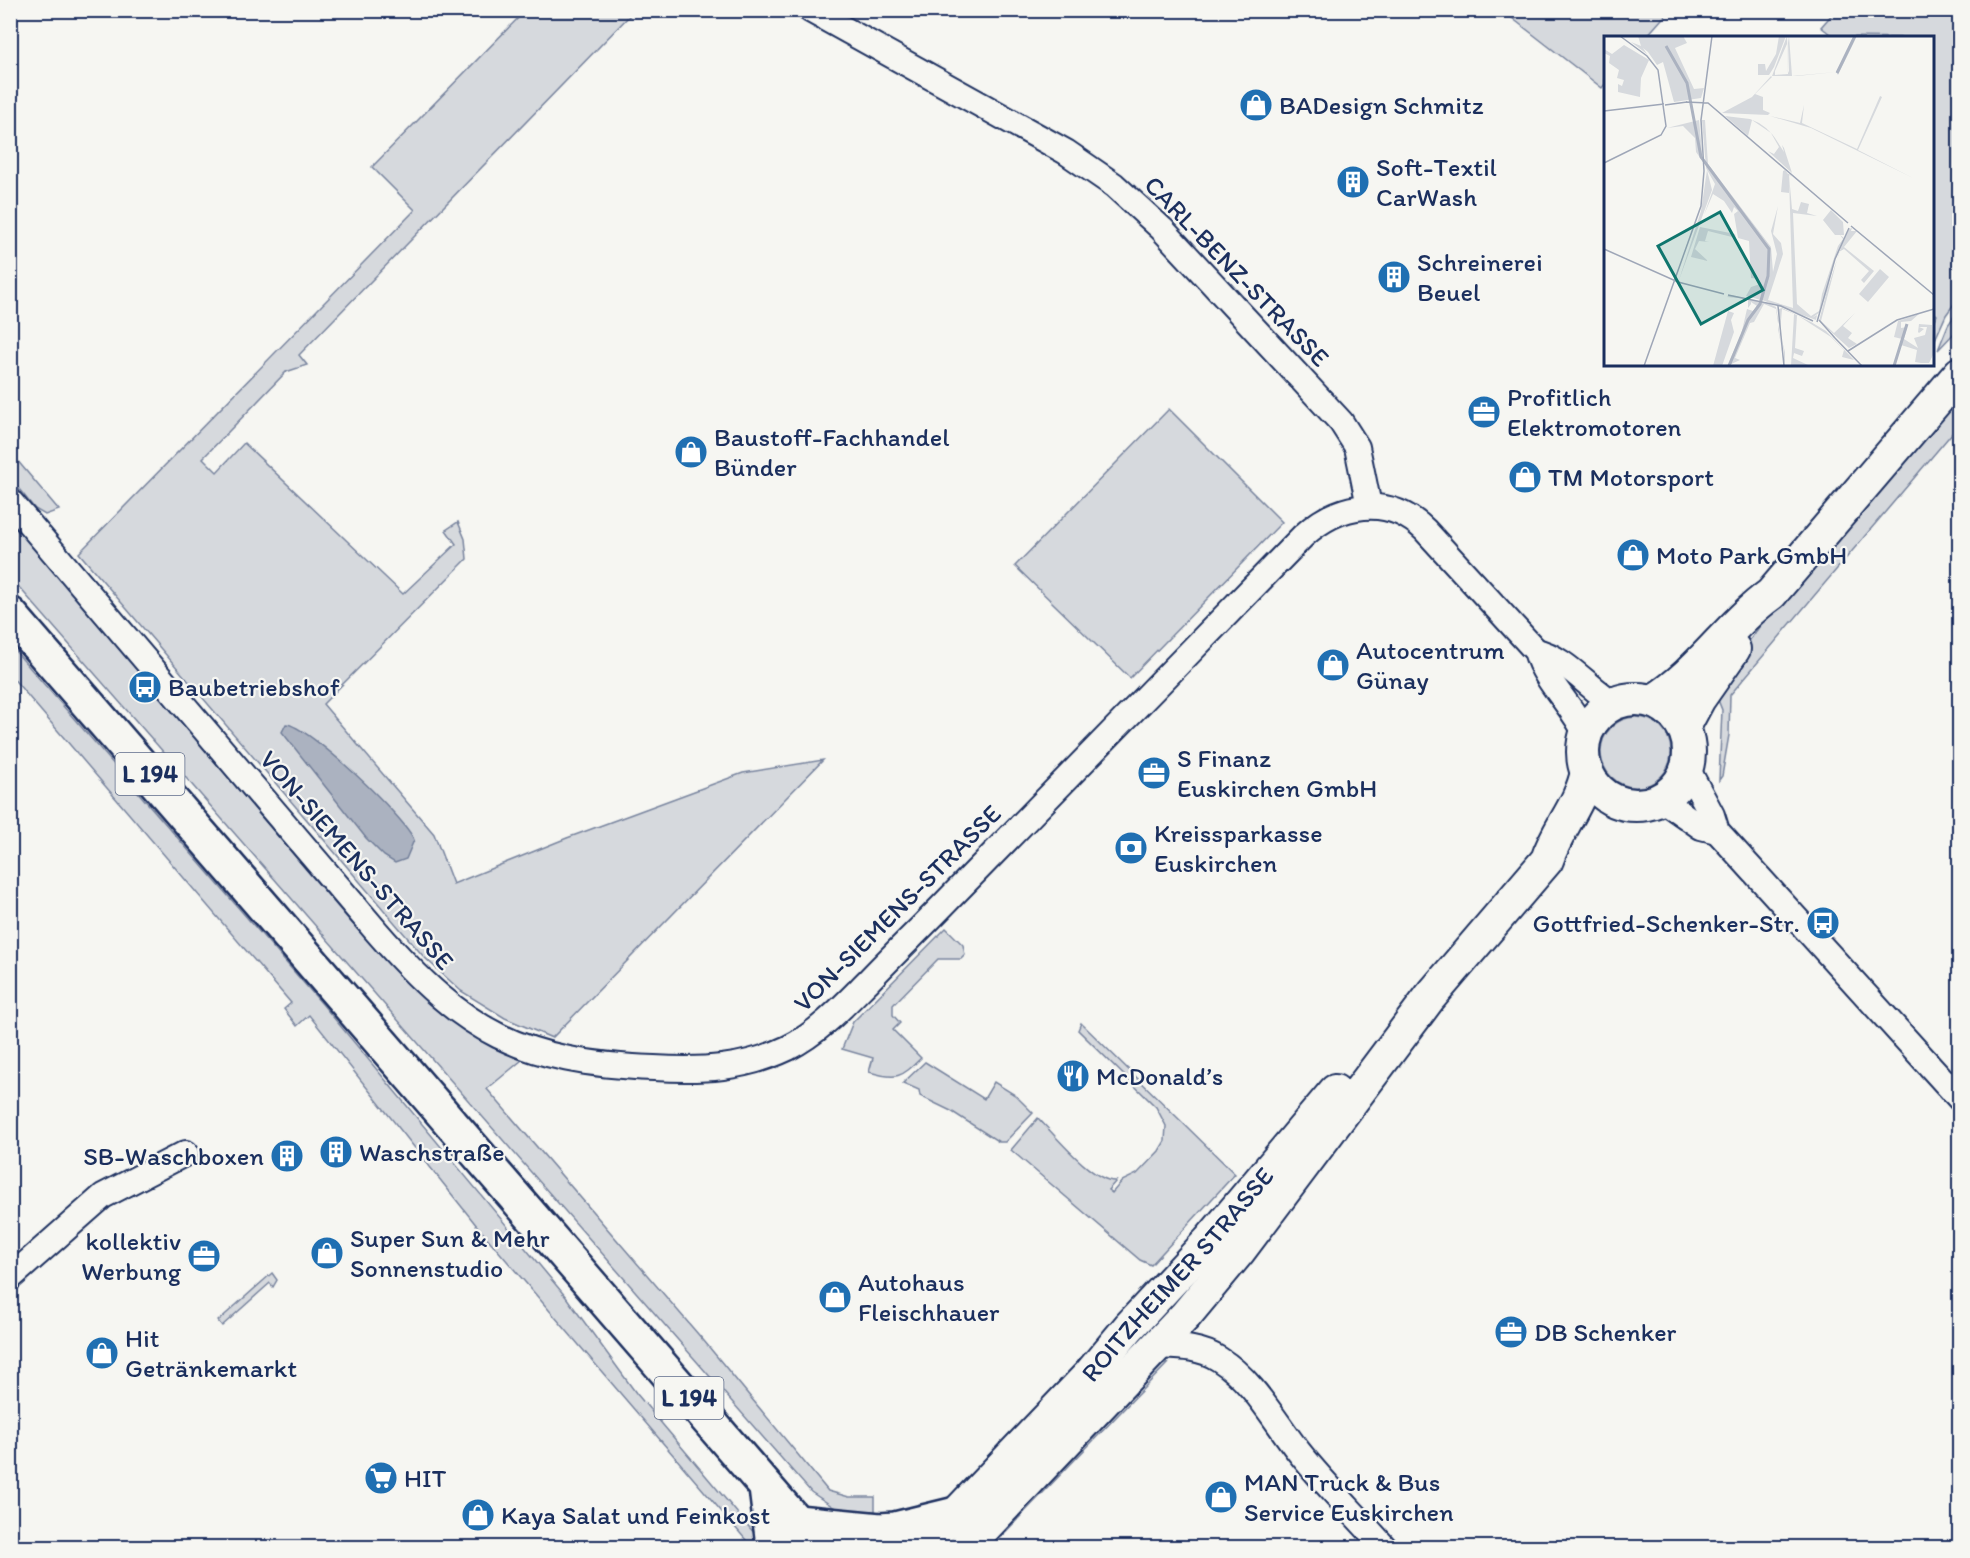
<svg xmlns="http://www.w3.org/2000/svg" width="1970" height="1558" viewBox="0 0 1970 1558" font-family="Itim,sans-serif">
	<rect width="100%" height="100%" fill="#f6f6f2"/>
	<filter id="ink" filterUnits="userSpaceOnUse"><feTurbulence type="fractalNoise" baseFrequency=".0167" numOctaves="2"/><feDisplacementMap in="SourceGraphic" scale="12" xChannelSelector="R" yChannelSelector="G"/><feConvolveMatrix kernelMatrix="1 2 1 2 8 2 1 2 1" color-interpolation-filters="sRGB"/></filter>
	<g filter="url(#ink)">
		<!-- green -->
		<g fill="#d6d9dd" stroke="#78849e" stroke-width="1.5">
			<polygon points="525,11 634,11 299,355 307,365 286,372 203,458 217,472 244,443 403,594 456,544 446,530 458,522 465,539 467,559 323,704 434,834 453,884 567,838 743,773 823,760 552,1038 505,1018 461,991 424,957 79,553 415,210 372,167"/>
			<polygon points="1503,11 1669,11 1646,37 1606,38 1605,84 1602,88"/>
			<polygon points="1835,11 1959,11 1959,297 1946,315 1933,344 1933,325 1937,315 1932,311 1932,38 1834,37 1821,27"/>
			<polygon points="1959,309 1959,328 1938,350 1948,325"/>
			<polygon points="1959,391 1959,425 1730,695 1729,735 1722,776 1719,780 1722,710 1714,690 1762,623"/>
			<polygon points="1169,409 1282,522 1130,678 1015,566"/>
			<polygon points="10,453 11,453 59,510 45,515 35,509 11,479"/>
			<path d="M10,520L349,920C400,976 449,1032 522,1060L487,1089L704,1341L828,1491L849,1497H875V1520L841,1512L811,1492L11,578Z"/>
			<polygon points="10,645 323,1005 566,1297 636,1393 766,1547 752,1547 477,1226 309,1015 297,1026 284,1009 291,1003 11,676"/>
			<circle cx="1636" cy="752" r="35"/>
			<path d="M946,928L963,945L965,955L961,959H938L893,1005V1015L900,1023L893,1030L921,1058C901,1078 897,1080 869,1072L873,1058L842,1049L853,1022Z"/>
			<path d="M1081,1023L1235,1174L1151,1265L1140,1260L1011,1150L1038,1118C1054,1134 1093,1183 1116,1181L1108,1190L1112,1193L1122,1181L1137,1174L1159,1151L1165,1141L1166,1126L1156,1107L1078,1030Z"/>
			<polygon points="925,1062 984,1099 994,1082 1015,1095 1033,1113 1005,1142 999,1142 951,1111 920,1096 919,1090 903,1083"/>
			<polygon points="272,1273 277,1280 273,1287 270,1283 222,1326 218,1321"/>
			<polygon points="1168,1363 991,1547 981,1548 1159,1366"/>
		</g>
		<!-- water -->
		<path fill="#abb2c0" stroke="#717e99" stroke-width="1.5" d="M286,724C308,725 407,819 414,840L406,859L395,863L384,856L366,838L282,732Z"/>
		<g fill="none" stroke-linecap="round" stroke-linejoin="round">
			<defs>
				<g id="minor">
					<polyline points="810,10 1066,152 1114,185 1162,229 1341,422 1357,447 1369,506"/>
					<path d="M10,501L377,932C465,1033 520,1062 654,1068C702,1071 744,1069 788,1048C820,1032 845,1004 870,979C896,952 923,926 949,899C1068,778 1185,657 1303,536C1339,503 1388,494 1425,530L1536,651C1545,683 1572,704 1586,735"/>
					<path d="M1536,651C1566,658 1588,688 1615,704"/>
					<polyline points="1687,768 1712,815 1717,831 1960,1099"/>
					<polyline points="1661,799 1701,827 1717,831"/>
					<polyline points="10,1278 103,1196 186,1153"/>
					<path d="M1158,1346C1179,1347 1200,1347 1219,1359C1254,1381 1275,1422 1299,1452C1326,1486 1357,1516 1385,1548"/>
				</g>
				<g id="tertiary">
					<circle cx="1636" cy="752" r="53"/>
					<path d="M1653,701C1699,673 1728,625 1771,594L1960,373"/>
					<polyline points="1684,727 1699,699 1734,649"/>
					<path id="s1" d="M917,1548L956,1514L1089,1375L1129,1327L1209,1241L1335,1091"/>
					<path d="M965,1548L1186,1315L1240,1250L1430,997L1547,860C1557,829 1580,806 1587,772"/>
				</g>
				<g id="primary">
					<polyline points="10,614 819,1548"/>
					<polyline points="766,1488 772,1537 776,1548"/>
					<polyline points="797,1522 880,1530 895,1529 956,1514"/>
				</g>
			</defs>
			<!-- minor casing -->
			<use href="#minor" stroke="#1b2f5e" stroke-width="28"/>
			<!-- tertiary casing -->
			<use href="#tertiary" stroke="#1b2f5e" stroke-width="36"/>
			<!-- primary casing -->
			<use href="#primary" stroke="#1b2f5e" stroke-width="38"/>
			<!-- minor -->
			<use href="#minor" stroke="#f6f6f2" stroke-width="24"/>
			<!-- tertiary -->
			<use href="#tertiary" stroke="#f6f6f2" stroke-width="32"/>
			<!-- primary -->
			<use href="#primary" stroke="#f6f6f2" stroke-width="33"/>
		</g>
	</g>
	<!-- icons -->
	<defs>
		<symbol id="shop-disc" viewBox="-11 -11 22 22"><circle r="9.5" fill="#1f6fb2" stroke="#f6f6f2"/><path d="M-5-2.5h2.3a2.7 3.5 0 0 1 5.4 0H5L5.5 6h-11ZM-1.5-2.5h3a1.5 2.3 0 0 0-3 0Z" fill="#fff"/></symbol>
		<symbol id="building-disc" viewBox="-11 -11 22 22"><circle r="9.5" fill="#1f6fb2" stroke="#f6f6f2"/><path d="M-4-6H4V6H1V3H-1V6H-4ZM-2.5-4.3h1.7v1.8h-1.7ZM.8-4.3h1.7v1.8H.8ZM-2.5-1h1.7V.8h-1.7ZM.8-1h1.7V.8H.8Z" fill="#fff"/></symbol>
		<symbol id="office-disc" viewBox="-11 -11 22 22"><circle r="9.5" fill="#1f6fb2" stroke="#f6f6f2"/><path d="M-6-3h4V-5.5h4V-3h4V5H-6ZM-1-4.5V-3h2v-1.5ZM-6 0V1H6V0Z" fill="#fff"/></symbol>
		<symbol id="bus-disc" viewBox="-11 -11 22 22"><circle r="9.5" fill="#1f6fb2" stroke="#f6f6f2"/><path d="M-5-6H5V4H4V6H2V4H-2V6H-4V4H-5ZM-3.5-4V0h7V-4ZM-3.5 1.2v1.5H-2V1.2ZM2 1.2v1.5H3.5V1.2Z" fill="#fff"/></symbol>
		<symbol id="bank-disc" viewBox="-11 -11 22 22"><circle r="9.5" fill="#1f6fb2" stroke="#f6f6f2"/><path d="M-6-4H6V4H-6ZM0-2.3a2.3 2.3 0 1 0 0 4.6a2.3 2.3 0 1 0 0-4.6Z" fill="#fff"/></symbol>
		<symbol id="restaurant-disc" viewBox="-11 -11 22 22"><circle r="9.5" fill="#1f6fb2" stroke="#f6f6f2"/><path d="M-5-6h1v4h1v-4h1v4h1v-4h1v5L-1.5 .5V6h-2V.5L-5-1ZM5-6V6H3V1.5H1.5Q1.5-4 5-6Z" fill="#fff"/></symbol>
		<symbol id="supermarket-disc" viewBox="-11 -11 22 22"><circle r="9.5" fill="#1f6fb2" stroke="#f6f6f2"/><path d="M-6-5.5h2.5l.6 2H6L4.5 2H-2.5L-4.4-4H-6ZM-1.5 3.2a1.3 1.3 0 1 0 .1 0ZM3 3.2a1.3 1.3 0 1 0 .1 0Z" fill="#fff"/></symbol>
	</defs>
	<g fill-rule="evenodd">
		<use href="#shop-disc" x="1237" y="86" width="38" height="38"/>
		<use href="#building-disc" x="1334" y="163" width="38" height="38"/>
		<use href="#building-disc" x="1375" y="258" width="38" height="38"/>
		<use href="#office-disc" x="1465" y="393" width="38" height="38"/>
		<use href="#shop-disc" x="672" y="433" width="38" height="38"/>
		<use href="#shop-disc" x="1506" y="458" width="38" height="38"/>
		<use href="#shop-disc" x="1614" y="536" width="38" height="38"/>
		<use href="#shop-disc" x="1314" y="646" width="38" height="38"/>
		<use href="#bus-disc" x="126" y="668" width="38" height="38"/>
		<use href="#office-disc" x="1135" y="754" width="38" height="38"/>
		<use href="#bank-disc" x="1112" y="829" width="38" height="38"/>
		<use href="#bus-disc" x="1804" y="904" width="38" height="38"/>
		<use href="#restaurant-disc" x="1054" y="1057" width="38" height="38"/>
		<use href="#building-disc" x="317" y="1133" width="38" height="38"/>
		<use href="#building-disc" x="268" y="1137" width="38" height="38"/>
		<use href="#shop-disc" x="308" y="1234" width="38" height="38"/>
		<use href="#office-disc" x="185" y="1237" width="38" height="38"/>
		<use href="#shop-disc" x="816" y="1278" width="38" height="38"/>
		<use href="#office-disc" x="1492" y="1313" width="38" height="38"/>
		<use href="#shop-disc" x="83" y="1334" width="38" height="38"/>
		<use href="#supermarket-disc" x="362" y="1459" width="38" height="38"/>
		<use href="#shop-disc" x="1202" y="1478" width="38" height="38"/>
		<use href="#shop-disc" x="459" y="1496" width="38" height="38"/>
	</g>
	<g text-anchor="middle" stroke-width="4.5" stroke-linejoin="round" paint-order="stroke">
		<!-- shield labels -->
		<g fill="#f6f6f2" stroke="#5d6b8a" stroke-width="1.5">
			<rect x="115.5" y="753" width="69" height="42" rx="4.5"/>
			<rect x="654.5" y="1377" width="69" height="42" rx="4.5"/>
		</g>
		<g font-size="24" font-weight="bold" fill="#1b2f5e">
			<text x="150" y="782">L 194</text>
			<text x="689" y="1406">L 194</text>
		</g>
		<!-- poi labels -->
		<g font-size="26" fill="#1b2f5e" stroke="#f6f6f2" text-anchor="start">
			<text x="1279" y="114">BADesign Schmitz</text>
			<text x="1376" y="176">Soft-Textil<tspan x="1376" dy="30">CarWash</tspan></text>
			<text x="1417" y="271">Schreinerei<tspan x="1417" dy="30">Beuel</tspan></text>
			<text x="1507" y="406">Profitlich<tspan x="1507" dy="30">Elektromotoren</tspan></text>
			<text x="714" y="446">Baustoff-Fachhandel<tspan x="714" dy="30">Bünder</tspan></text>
			<text x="1548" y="486">TM Motorsport</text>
			<text x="1656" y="564">Moto Park GmbH</text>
			<text x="1356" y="659">Autocentrum<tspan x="1356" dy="30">Günay</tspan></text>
			<text x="168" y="696">Baubetriebshof</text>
			<text x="1177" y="767">S Finanz<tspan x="1177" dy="30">Euskirchen GmbH</tspan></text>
			<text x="1154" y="842">Kreissparkasse<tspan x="1154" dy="30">Euskirchen</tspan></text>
			<text x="1800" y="932" text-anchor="end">Gottfried-Schenker-Str.</text>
			<text x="1096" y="1085">McDonald’s</text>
			<text x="359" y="1161">Waschstraße</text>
			<text x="264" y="1165" text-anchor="end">SB-Waschboxen</text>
			<text x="350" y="1247">Super Sun &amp; Mehr<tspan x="350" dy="30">Sonnenstudio</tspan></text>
			<text x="181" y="1250" text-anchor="end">kollektiv<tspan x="181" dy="30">Werbung</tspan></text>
			<text x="858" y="1291">Autohaus<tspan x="858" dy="30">Fleischhauer</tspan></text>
			<text x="1534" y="1341">DB Schenker</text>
			<text x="125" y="1347">Hit<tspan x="125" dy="30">Getränkemarkt</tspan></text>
			<text x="404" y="1487">HIT</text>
			<text x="1244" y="1491">MAN Truck &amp; Bus<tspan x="1244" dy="30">Service Euskirchen</tspan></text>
			<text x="501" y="1524">Kaya Salat und Feinkost</text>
		</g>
		<!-- street labels -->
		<g font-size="26" fill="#1b2f5e" stroke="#f6f6f2">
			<text transform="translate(1237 271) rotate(46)" y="9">CARL-BENZ-STRASSE</text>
			<text transform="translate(357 860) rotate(49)" y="9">VON-SIEMENS-STRASSE</text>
			<text transform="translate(897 908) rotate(-45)" y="9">VON-SIEMENS-STRASSE</text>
			<text dy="9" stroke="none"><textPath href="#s1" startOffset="378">ROITZHEIMER STRASSE</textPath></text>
		</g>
	</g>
	<!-- overview -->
	<g transform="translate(1604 36)">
		<rect width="330" height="330" fill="#f6f6f2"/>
		<path d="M34,0H79L83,7L71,12L90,53L100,52L97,62L70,66L59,26L53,29L44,16L39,12L43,18L27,6L37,10ZM175,0H182L170,31L165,39H154V28H161L162,35L172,18ZM183,0L184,35L185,37L184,7L185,0L188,40L232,36L253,0L234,39L232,36L193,40H168ZM183,8L184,38L171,39V35ZM20,9L45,24L37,42L36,61L14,56V48L18,50L20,44L13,42L15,34L5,27L6,20L0,17V13L8,18ZM167,40L168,41L151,58L159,61V74L166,77L164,79L118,77L148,61ZM276,60L278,61L254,114L309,142L207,92L166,80L196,87L200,69L198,87L253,113ZM121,80L146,83L155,87L162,92L168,98L171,102L180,116L178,109L180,112L188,137L164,115L170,118L175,111L167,97L148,84L144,100ZM95,84L99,126L92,116L91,102L79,90L63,92ZM98,84H101L104,128L167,211L169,236L173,218L167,195L174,170L169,198L177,207L179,218L164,264L189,272L185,141V157L177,156L179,135L181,134L184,138H185L188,141L185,139L188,173L194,175L197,166L205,168L203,177L213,180L189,177L193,268L207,280L215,275L217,264L218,258L234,210L239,203L236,199L240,202L216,276L208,282L213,279L212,284L158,264L161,253L157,264L142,260L147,251L156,248L155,243L147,242L145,205L134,202L130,178L134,175L130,171L128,177L120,165L109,158L100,179L111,148L102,132ZM103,134L108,154L75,244L97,175ZM227,174L239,186L240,199H231L219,184ZM96,191L131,198L132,202L104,195L101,205L105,206L95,205L91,213L104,225L87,221ZM248,192L247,195H253L240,211L270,235L260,247L257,244L265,235L240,213L235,216L217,285L230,297L251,277L239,290L248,297L244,302L253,308L245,312L215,285L231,224L245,193ZM276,233L285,241L264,266L255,258ZM126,259L164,267L172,271L180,316V330L172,273L160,268L150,286L146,287L131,322L136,324L123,330L137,299L143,273L149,275L153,270L147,266V268L144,272V263L123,261ZM178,272L207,286L222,295L250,324L238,321L240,314L227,301L193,279L191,312L200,315L198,320L190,317L189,322L206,330H187L190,278L178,273L176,297L181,316V330L174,293L175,273ZM124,275L130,277L127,284L130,296L118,330H109ZM315,278L307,285L297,286V292L303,291L300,303L314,312L310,302L321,299L323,291H315L320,293L315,297L314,296L315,288L328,289L330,317L325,327H317L311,326L313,314L297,309L289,330L298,303L290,301L294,285Z" fill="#d6d9dd" fill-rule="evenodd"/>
		<path fill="none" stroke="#abb2c0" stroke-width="3" d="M62,10L83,47L97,121L165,213L164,240L156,268L144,284L125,330M233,37L251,0M290,330L303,288"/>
		<path fill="none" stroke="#9ea6b7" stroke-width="1.5" d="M82,66L104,67L244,187M61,69L83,66M0,75L60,68M0,127L57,99L62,90L54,34L43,20L16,0M247,190L330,259M0,213L74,246L120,258M124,259L177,270L209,285M174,270L180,330M215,284L231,302M213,286L231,223L245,192M229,300L258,330M244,315L293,284L330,273M40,330L97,170L100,135L97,84L108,0"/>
		<path fill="#0f766e" fill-opacity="0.15" stroke="#0f766e" stroke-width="3" d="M116,176L159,254L97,288L54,210Z"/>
		<rect width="330" height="330" fill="none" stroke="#1b2f5e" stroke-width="3"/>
	</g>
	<!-- margin -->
	<rect width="1970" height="1558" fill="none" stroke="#f6f6f2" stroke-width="36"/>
	<rect x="18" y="18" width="1934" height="1522" fill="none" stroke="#1b2f5e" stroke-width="2" filter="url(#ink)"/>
</svg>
